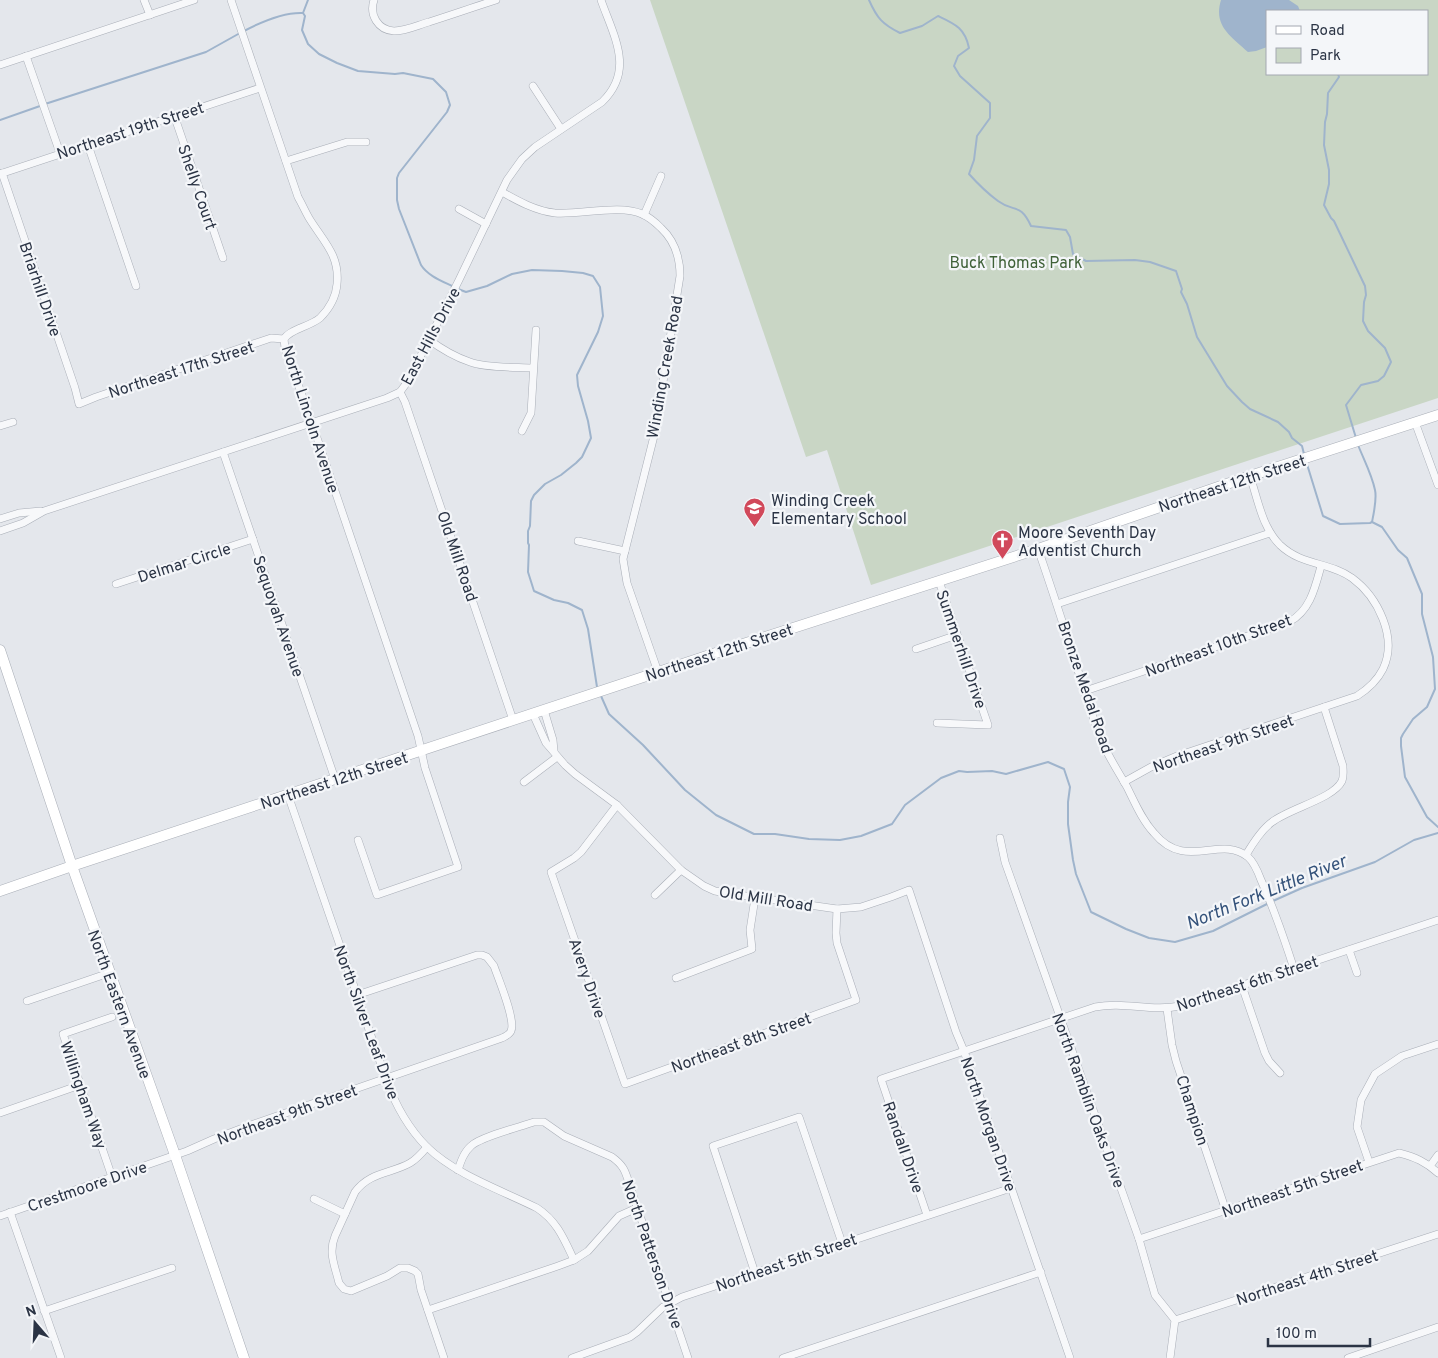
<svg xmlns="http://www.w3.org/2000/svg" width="1438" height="1358" viewBox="0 0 1438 1358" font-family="Overpass,sans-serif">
	<rect width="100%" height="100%" fill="#e4e7ec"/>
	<!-- green -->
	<path fill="#c9d6c5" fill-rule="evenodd" d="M650,0H1438V398L871,585L827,450L806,457ZM1267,11H1427V74H1267Z"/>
	<!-- water -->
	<path fill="#9fb4cc" d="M1221,0H1289L1298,6L1300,11H1267V47L1256,51L1248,52C1231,36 1213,26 1221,0Z"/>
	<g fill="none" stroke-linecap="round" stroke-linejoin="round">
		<!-- stream -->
		<g stroke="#9fb4cc" stroke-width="2">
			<path d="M308,0L303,13L305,16L302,30L308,44L319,54L337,63L358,71L395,74L403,73L433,79L446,92L450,105L447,112L399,173L397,178V200L399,209L421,265C428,276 442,281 454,287"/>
			<path d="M869,0C877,18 882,24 900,33L922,26L938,16C955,24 965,28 969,48L958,56L954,66L960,76L990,103V118L977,136L974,160L969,174C978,184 987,193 998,201C1014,213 1020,202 1031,226L1066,230L1070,237L1073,254L1086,261L1135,260L1150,262L1176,271L1182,289L1181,292L1187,304L1197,337L1227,386L1242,402L1250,409L1278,422L1289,432L1292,438L1302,446L1304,454"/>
			<path d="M244,31C261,22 283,12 303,13"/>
			<polyline points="1338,74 1339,77 1328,93 1327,114 1325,122 1324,145 1329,170 1329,184 1324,205 1331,218 1334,221 1365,286 1366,295 1364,302 1363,321 1368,331 1385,348 1391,362 1384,376 1378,381 1361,385 1346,405 1356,438"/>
			<polyline points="45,104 206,52 240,33"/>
			<polyline points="0,120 40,106"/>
			<polyline points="458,289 466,292 487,286 512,274 532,270 562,271 583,273 593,276 600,287 603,316 598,332 577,375 578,386 588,421 591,438 582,457 576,463 561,475 545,484 534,495 531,501 530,526 528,531 528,543 529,545 528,572 534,591 554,600 568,603 582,610 588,629 597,687"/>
			<path d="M1358,445C1364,460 1372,475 1375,490C1377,499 1374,512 1372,522"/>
			<polyline points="1306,461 1323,516 1340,524 1370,523 1372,522 1382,527 1398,550 1407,558 1422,594 1422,614 1433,657 1435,689 1427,707 1413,719 1403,734 1401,738 1401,746 1405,777 1427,817 1438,827"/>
			<polyline points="601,696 609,714 643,745 685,790 716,815 754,834 775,834 809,839 840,840 861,836 892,824 905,805 941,778 959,771 967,772 992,771 1006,774 1048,762 1064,769 1070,787 1068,802 1068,824 1073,860 1076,874 1091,912 1126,929 1149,938 1175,942 1213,931 1269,903"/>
			<polyline points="1273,901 1302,888 1375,862 1414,840 1438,833"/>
		</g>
		<defs>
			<g id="street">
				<polyline points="144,0 150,15"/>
				<path d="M231,0L298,197C302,204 305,211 309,218C323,241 340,255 337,284C336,297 330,308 320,318C309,327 290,329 284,339L285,348L312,423L418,736L425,768L458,867L377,895L358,840"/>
				<path d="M374,0C369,15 378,30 394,31C406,31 418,25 429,22C451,15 474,7 496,0"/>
				<polyline points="26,56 60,153"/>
				<polyline points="0,65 194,0"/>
				<polyline points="533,86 561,129"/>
				<polyline points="174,115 223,258"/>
				<polyline points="88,145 136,286"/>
				<polyline points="286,161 347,142 366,142"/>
				<polyline points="2,173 75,388 79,404 96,397 271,338 284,339"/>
				<polyline points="0,174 260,88"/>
				<path d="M502,192C518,201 536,211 555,213C580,215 620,204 642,214C649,217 656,223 661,228C675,241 680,257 680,276L655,432L623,559L627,583L658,672"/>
				<polyline points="459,209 486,224"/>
				<polyline points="644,215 661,176"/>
				<path d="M428,339C440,348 455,357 470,362C486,368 515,367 533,368"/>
				<polyline points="400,392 405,402 513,720"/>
				<polyline points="1415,422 1438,485"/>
				<polyline points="0,426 13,422"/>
				<polyline points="522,431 531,413 536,330"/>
				<polyline points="223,452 335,779"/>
				<polyline points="0,519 19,513 41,511"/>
				<path d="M0,531L23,523L44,511L387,398L400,392L408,381L459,280L507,180L522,159L535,147L602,102C635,70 614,37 601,0"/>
				<polyline points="578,541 625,551"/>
				<path d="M1038,549C1051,586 1063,624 1075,661C1084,689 1092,717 1103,744C1110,759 1119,773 1127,787C1135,803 1142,820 1154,833C1186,872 1220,834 1248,857C1254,862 1258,872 1261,880C1274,909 1284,938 1294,969"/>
				<polyline points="116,584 253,539"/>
				<polyline points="1057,604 1270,533"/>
				<polyline points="916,649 957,635"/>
				<path d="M1085,691L1289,622C1310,611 1315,588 1321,566"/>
				<polyline points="544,710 553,740 554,751"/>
				<polyline points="533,714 546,743 565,765 575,774 617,805 681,870 704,886 715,891 732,894 837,909 861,907 891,897 909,890 956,1032 964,1051 1070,1358"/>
				<polyline points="937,723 988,725 939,581"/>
				<polyline points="524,782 557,757"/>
				<path d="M1124,782L1151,767L1177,756L1357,696C1368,689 1377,681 1383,669C1398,638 1378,597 1352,578C1330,562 1302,566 1280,545C1262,527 1258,500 1250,476"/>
				<path d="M288,795L386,1079C395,1104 408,1128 427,1147C456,1175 501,1190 537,1208C557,1221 564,1239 574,1260"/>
				<polyline points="617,805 581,852 574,858 551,872 625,1084 856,1000 837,943 836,933 837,909"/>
				<polyline points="1000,838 1005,862 1139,1239 1155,1295 1175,1320 1170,1358"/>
				<path d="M1246,855C1253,843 1261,830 1272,822C1290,808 1333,799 1342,781C1344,776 1343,771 1343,766L1324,707"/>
				<polyline points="655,895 681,870"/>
				<polyline points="1349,950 1357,973"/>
				<polyline points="676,978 752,949 750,930 755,898"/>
				<polyline points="1242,986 1265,1053 1269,1061 1280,1073"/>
				<polyline points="27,1001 109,973"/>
				<polyline points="1167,1009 1172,1045 1176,1061 1226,1211"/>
				<polyline points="0,1113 80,1085"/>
				<path d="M427,1147C422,1153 417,1159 410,1163C390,1174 370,1172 355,1192L335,1236C328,1253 335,1266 339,1283L344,1289L351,1291L387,1276L400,1268H408L415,1271L418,1274L421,1290L444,1358"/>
				<polyline points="1369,1162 1357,1127 1361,1100 1375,1074 1402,1056 1438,1044"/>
				<polyline points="1430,1166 1438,1155"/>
				<path d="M458,1170C461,1161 464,1152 471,1146C480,1137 520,1127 534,1122H544L564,1136L612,1157C623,1165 625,1170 629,1183L688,1358"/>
				<polyline points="112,1177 63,1034 112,1017"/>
				<polyline points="314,1199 345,1214"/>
				<polyline points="10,1212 61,1358"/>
				<path d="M927,1215L881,1079L1095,1007C1125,1001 1150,1012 1180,1006L1438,920"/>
				<path d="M0,1216L187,1151L214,1139L248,1126L502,1038C506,1036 510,1034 511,1031C516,1020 498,978 494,966L487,957L482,955H477L357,995"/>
				<path d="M1139,1239L1399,1153C1415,1157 1426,1162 1438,1173"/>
				<polyline points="755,1273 713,1146 799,1117 842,1243"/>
				<polyline points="428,1310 558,1266 574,1260 588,1251 619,1216 637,1208"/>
				<polyline points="44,1311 172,1268"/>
				<polyline points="1175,1320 1438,1234"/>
				<polyline points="572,1358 630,1337 637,1332 663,1307 682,1297 1011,1188"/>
				<polyline points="783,1358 1041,1272"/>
				<polyline points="1348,1358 1438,1327"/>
			</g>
			<g id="secondary">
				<polyline points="0,650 72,866 175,1155 244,1358"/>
				<polyline points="0,891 72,866 740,645 1038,549 1250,476 1438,415"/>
			</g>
		</defs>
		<!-- street casing -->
		<use href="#street" stroke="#a9aeb7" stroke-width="8"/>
		<!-- secondary casing -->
		<use href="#secondary" stroke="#a9aeb7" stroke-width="11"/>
		<!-- street -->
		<use href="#street" stroke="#f7f8fa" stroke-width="7"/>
		<!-- secondary -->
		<use href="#secondary" stroke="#fff" stroke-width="10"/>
	</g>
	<!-- icons -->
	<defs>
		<symbol id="school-pin" viewBox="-11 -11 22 30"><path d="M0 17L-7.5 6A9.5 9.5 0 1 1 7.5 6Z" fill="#d1495b" stroke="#f4f6f9"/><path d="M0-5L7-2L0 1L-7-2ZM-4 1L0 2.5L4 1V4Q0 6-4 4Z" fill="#fff"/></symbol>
		<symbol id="church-pin" viewBox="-11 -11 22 30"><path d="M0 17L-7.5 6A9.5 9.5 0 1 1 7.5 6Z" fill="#d1495b" stroke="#f4f6f9"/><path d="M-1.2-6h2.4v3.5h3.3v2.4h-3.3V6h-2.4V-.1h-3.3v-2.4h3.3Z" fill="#fff"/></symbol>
	</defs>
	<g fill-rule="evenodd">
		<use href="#school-pin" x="742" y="496" width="25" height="34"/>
		<use href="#church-pin" x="990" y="528" width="25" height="34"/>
	</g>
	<g text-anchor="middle" stroke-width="4.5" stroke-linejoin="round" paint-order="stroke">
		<!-- street labels -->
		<g font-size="16" fill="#2b3445" stroke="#f4f6f9">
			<text transform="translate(130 130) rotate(-18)" y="6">Northeast 19th Street</text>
			<text transform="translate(198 187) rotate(71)" y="6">Shelly Court</text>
			<text transform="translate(41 289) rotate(71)" y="6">Briarhill Drive</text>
			<text transform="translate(430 336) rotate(-62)" y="6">East Hills Drive</text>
			<text transform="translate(664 367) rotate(-80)" y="6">Winding Creek Road</text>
			<text transform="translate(181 369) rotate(-18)" y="6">Northeast 17th Street</text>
			<text transform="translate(311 419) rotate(72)" y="6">North Lincoln Avenue</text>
			<text transform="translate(1232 483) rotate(-18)" y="6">Northeast 12th Street</text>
			<text transform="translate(458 556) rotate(71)" y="6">Old Mill Road</text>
			<text transform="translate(184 562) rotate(-18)" y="6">Delmar Circle</text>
			<text transform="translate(279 616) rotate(71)" y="6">Sequoyah Avenue</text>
			<text transform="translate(1218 645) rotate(-20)" y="6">Northeast 10th Street</text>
			<text transform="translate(962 649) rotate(71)" y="6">Summerhill Drive</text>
			<text transform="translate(719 652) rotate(-18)" y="6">Northeast 12th Street</text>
			<text transform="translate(1086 687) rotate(71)" y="6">Bronze Medal Road</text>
			<text transform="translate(1223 743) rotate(-19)" y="6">Northeast 9th Street</text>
			<text transform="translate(334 780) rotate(-18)" y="6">Northeast 12th Street</text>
			<text transform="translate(766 898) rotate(9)" y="6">Old Mill Road</text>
			<text transform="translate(588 978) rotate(71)" y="6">Avery Drive</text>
			<text transform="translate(1247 983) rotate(-18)" y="6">Northeast 6th Street</text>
			<text transform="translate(120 1004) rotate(70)" y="6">North Eastern Avenue</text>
			<text transform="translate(367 1022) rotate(70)" y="6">North Silver Leaf Drive</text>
			<text transform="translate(741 1042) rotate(-20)" y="6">Northeast 8th Street</text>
			<text transform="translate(84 1095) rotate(71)" y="6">Willingham Way</text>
			<text transform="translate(1089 1100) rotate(70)" y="6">North Ramblin Oaks Drive</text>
			<text transform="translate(1193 1110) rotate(72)" y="6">Champion</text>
			<text transform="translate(287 1114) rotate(-20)" y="6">Northeast 9th Street</text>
			<text transform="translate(989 1124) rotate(71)" y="6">North Morgan Drive</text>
			<text transform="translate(904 1147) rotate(71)" y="6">Randall Drive</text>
			<text transform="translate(87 1186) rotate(-19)" y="6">Crestmoore Drive</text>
			<text transform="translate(1292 1188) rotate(-19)" y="6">Northeast 5th Street</text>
			<text transform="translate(653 1254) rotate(71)" y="6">North Patterson Drive</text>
			<text transform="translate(786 1262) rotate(-19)" y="6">Northeast 5th Street</text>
			<text transform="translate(1307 1277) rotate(-18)" y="6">Northeast 4th Street</text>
		</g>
		<!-- park labels -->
		<g font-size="16" fill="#3f6138" stroke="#f4f6f9">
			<text x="1016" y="268">Buck Thomas Park</text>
		</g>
		<!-- poi labels -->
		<g font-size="16" fill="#2b3445" stroke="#f4f6f9" text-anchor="start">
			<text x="771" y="506">Winding Creek<tspan x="771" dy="18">Elementary School</tspan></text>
			<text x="1018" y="538">Moore Seventh Day<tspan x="1018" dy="18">Adventist Church</tspan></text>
		</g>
		<!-- water labels -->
		<g font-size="18" font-style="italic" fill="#34527a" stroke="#f4f6f9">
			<text transform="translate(1266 892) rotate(-22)" y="6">North Fork Little River</text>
		</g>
	</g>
	<!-- legend -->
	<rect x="1266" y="10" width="162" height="65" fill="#f4f6f9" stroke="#a4a8b1"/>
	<rect x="1276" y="26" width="25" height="8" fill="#ffffff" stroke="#a4a8b1"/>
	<text x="1310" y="35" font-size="15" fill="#2b3445">Road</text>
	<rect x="1276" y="48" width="25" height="15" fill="#c9d6c5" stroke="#a4a8b1"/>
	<text x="1310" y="60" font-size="15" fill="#2b3445">Park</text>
	<!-- north arrow -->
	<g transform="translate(35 1323) rotate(341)" stroke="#f4f6f9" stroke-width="4" paint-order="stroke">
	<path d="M0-4L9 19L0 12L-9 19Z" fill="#2b3445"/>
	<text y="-8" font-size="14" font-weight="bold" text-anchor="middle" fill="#2b3445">N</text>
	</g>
	<!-- scale -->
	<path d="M1268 1338v8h102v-8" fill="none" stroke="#2b3445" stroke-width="2.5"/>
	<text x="1276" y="1338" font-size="15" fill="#2b3445" stroke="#f4f6f9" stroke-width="4" paint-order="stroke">100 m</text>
</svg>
